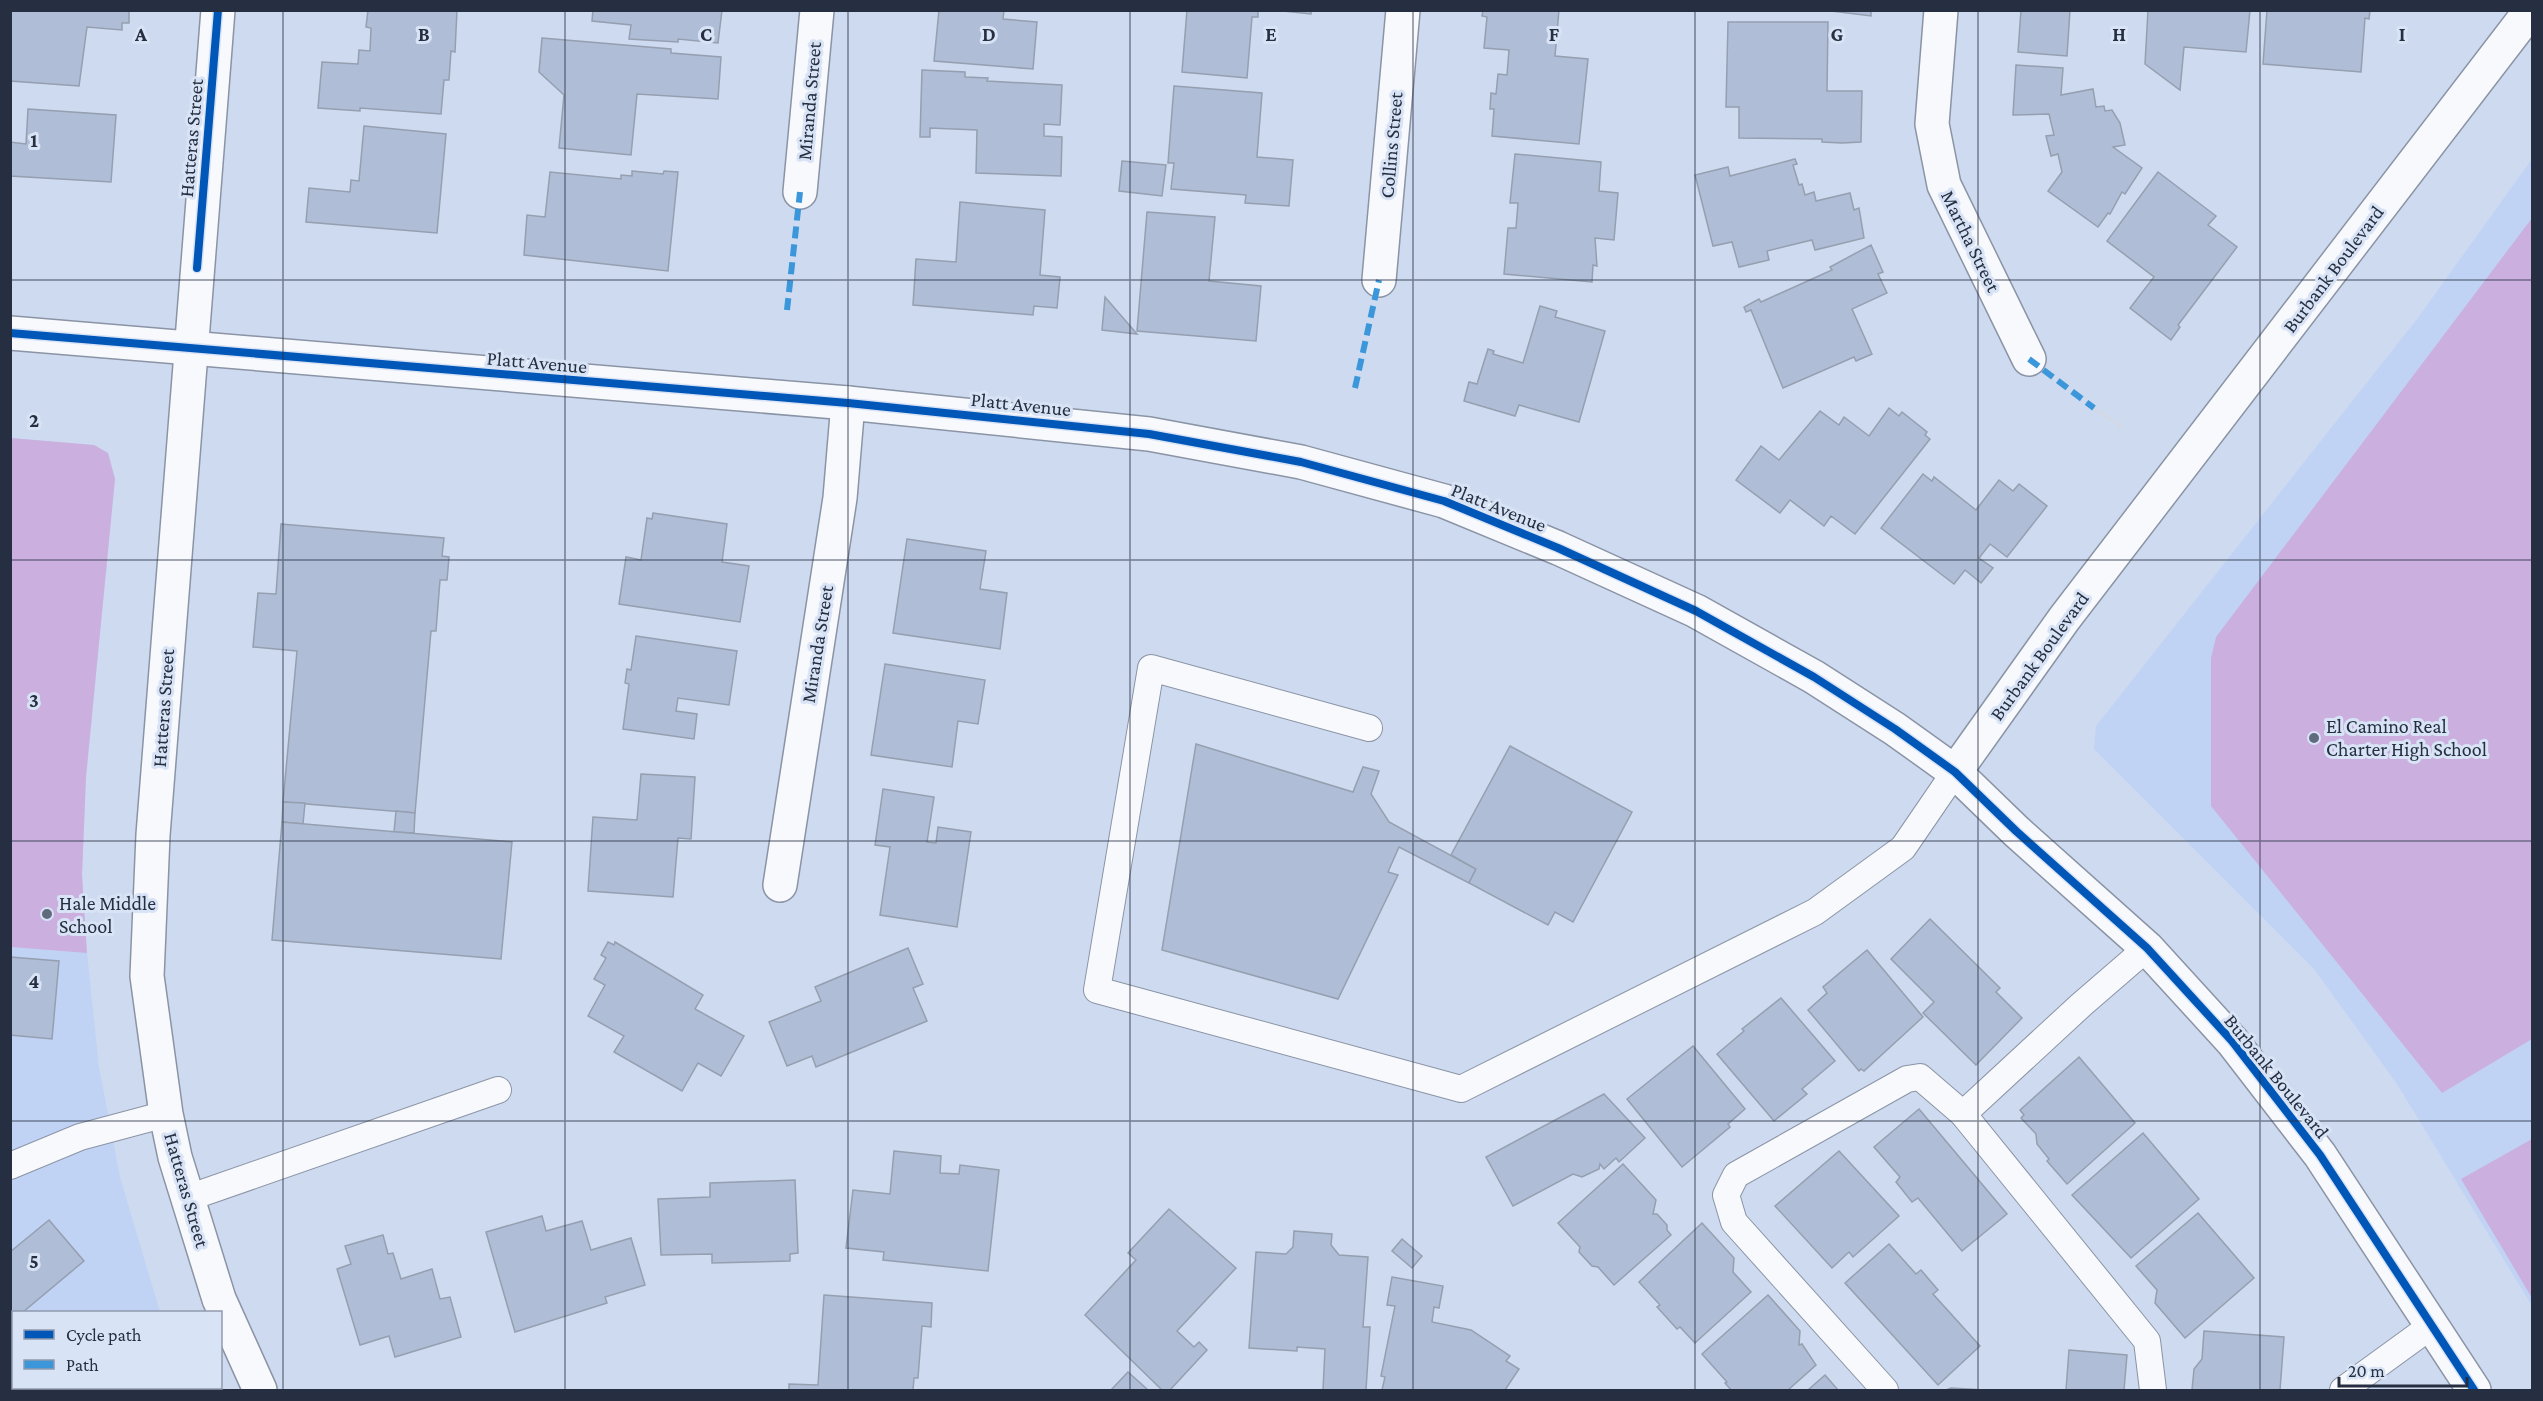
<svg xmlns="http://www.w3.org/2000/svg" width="2543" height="1401" viewBox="0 0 2543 1401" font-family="'Crimson Pro',serif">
	<rect width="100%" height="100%" fill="#cedaef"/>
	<!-- built -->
	<g fill="#c1d3f4">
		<polygon points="2532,159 2532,1306 2397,1084 2314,969 2094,749 2096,726 2417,319"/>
		<polygon points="10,438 94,445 108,453 115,479 86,777 82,875 87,953 99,1067 120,1177 160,1312 14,1312 14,1388 189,1388 190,1390 11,1390"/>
	</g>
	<!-- green -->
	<g fill="#cbb0df">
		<polygon points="2532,218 2532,1039 2442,1093 2211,806 2211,658 2216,637"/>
		<polygon points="11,438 94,445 108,453 115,479 86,777 82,875 87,953 11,947"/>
		<polygon points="2532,1139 2532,1298 2461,1179"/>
	</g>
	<!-- building -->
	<g fill="#afbdd7" stroke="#959fb0" stroke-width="1.5">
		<polygon points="10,10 129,10 129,23 122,23 122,30 87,27 79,86 10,81"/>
		<polygon points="368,10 457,10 455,52 451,51 449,80 444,80 441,114 360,108 360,111 318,108 322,62 358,64 359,50 370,51 371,28 366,27"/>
		<polygon points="593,10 722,10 718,43 678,39 678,42 629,39 631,25 592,21"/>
		<polygon points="939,10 1004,10 1003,19 1037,22 1033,69 934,61"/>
		<polygon points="1187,10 1258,10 1258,17 1252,17 1247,78 1182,72"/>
		<polygon points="1273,10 1311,10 1311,14"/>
		<polygon points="1483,10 1559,10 1555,56 1588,59 1579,144 1492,136 1494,109 1490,109 1491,93 1496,94 1498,74 1507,75 1509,50 1484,48 1487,17 1482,16"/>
		<polygon points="1823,10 1871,10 1871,16"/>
		<polygon points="2021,10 2070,10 2067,56 2018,52"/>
		<polygon points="2148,10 2250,10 2246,52 2184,47 2180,90 2145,64"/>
		<polygon points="2267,10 2370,10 2369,19 2365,18 2361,72 2263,64"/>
		<polygon points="1728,22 1828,22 1827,91 1862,91 1861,142 1842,143 1822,142 1822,139 1739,138 1739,107 1726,107"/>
		<polygon points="542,38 671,49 671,53 721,57 718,99 637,94 631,155 559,148 564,95 539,72"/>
		<polygon points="2016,65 2063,68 2061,95 2093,89 2096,107 2104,106 2105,111 2112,110 2120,123 2125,145 2113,147 2142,168 2125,194 2122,192 2110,214 2108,213 2098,227 2048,191 2062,172 2058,154 2051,156 2046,136 2054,135 2049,114 2013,115"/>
		<polygon points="922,70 965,72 965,77 988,78 987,81 1062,85 1060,125 1044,124 1044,136 1062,137 1061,176 976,173 977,130 930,128 930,137 920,137"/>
		<polygon points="1174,86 1262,93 1257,157 1293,160 1289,206 1245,203 1246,195 1171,189 1174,163 1168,163"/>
		<polygon points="28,109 116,115 111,182 10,176 10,142 26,144"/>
		<polygon points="364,126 446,134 437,233 306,222 309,188 350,192 351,180 359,181"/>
		<polygon points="1515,154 1601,162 1599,191 1618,193 1614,240 1595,238 1597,266 1593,265 1592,282 1504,274 1508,228 1516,228 1518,203 1510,203"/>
		<polygon points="1795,159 1797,164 1793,165 1799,185 1802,184 1805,195 1814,192 1816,201 1850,193 1854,210 1859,208 1864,238 1815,250 1812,240 1767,251 1769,260 1739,267 1732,242 1713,246 1695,175 1728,167 1730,176"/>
		<polygon points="1122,161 1166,165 1162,196 1119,191"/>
		<polygon points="632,171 663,174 664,171 678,172 668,271 524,255 527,215 545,217 550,172 621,179 621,175 632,176"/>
		<polygon points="2158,172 2216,216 2208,225 2237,247 2178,325 2180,327 2171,340 2130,308 2154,277 2107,241"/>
		<polygon points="960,202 1045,210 1040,275 1060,277 1057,308 1034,306 1033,315 913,305 916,259 956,262"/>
		<polygon points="1147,212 1215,217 1209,281 1261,286 1256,341 1137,331"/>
		<polygon points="1871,245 1883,272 1878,274 1887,293 1852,309 1872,354 1856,361 1854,357 1783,388 1751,310 1746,312 1744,307 1759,299 1761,302 1832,270 1830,267"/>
		<polygon points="1105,297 1137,334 1102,330"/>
		<polygon points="1540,306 1557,311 1555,317 1605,331 1579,422 1519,405 1515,416 1464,401 1469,382 1477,384 1488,349 1494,351 1493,354 1523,363"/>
		<polygon points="1889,408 1899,416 1902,412 1927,432 1925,435 1930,439 1855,534 1831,516 1824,526 1790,500 1780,513 1736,480 1761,446 1779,460 1820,411 1839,425 1844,417 1869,436"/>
		<polygon points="1923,474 1932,481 1934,477 1976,510 1999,480 2013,491 2019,484 2047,506 2007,557 1990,544 1979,558 1993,568 1981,583 1965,570 1954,584 1881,528"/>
		<polygon points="653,513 727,524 722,562 749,566 740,622 619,604 626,557 641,560 647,518 652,519"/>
		<polygon points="281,524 444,538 442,556 449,557 447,580 440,580 436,631 431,631 415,813 283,802 297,651 253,647 258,593 276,594"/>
		<polygon points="907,539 986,551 980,589 1007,593 1000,649 893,633"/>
		<polygon points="636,636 737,651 729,705 678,698 676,711 697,714 694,739 623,729 629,684 625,683 627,669 631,670"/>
		<polygon points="885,664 985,680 978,724 958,721 952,767 871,755"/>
		<polygon points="1196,744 1353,792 1363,767 1379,771 1371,794 1389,822 1476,869 1469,883 1399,847 1388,872 1398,875 1338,999 1162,950"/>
		<polygon points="1510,746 1632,812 1573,922 1555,912 1548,925 1469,883 1476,869 1451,855"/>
		<polygon points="641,774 695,777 691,839 678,838 673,897 588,891 593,817 637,820"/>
		<polygon points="883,789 934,797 927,842 936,843 938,827 971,832 957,927 880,915 890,847 875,845"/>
		<polygon points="283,802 305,803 303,824 282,822"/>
		<polygon points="396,811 415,813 414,833 394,832"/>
		<polygon points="282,822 512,842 501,959 272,940"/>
		<polygon points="1930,919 2000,988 1996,992 2022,1018 1976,1065 1923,1013 1934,1002 1891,959"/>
		<polygon points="608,942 614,945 615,942 703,995 695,1009 744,1036 721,1076 698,1063 682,1091 614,1052 624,1036 588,1016 605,985 594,979 606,958 601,955"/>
		<polygon points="908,948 923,984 913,988 927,1021 816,1067 812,1056 787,1066 769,1022 821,1001 815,987"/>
		<polygon points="1867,950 1923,1017 1864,1071 1861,1069 1859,1071 1808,1010 1827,993 1823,987"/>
		<polygon points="10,957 59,961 52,1039 10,1035"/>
		<polygon points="1781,998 1835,1061 1802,1089 1807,1094 1774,1121 1717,1054 1744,1031 1742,1029"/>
		<polygon points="1693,1046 1745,1109 1728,1124 1730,1127 1682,1167 1627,1099"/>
		<polygon points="2079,1057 2135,1123 2067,1184 2047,1161 2049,1159 2037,1144 2036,1134 2021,1118 2024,1115 2020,1110"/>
		<polygon points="1604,1094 1645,1138 1619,1162 1616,1158 1604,1169 1600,1164 1599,1169 1582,1177 1573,1174 1513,1206 1486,1157"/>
		<polygon points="1919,1109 2007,1214 1962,1251 1918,1198 1912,1202 1896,1182 1900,1177 1874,1147"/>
		<polygon points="2143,1133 2199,1199 2131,1258 2072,1195"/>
		<polygon points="894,1151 941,1156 940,1173 959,1174 960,1165 999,1170 988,1271 883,1260 884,1252 846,1248 853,1190 890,1194"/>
		<polygon points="1839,1151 1899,1216 1853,1257 1849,1252 1832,1268 1775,1206"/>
		<polygon points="1623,1164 1656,1200 1653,1214 1657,1214 1667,1225 1667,1230 1671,1235 1614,1285 1598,1267 1592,1266 1579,1252 1580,1247 1558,1223"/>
		<polygon points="795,1180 798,1253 790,1254 790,1261 712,1263 712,1254 661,1255 658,1199 710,1197 710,1183"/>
		<polygon points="1169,1209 1236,1268 1177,1331 1194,1347 1199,1342 1207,1350 1170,1390 1162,1390 1085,1315 1136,1260 1128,1253"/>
		<polygon points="2198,1213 2254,1278 2185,1338 2155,1303 2157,1290 2136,1266"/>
		<polygon points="542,1216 546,1231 582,1221 591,1250 631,1238 645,1285 605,1297 607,1303 515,1332 486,1232"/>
		<polygon points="49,1220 84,1261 23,1312 14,1312 13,1321 10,1318 10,1252"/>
		<polygon points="1702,1223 1734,1258 1733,1272 1751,1292 1695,1343 1680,1327 1677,1329 1657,1307 1660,1305 1639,1282"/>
		<polygon points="1294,1231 1332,1234 1331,1245 1339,1255 1368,1257 1363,1327 1370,1327 1366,1390 1323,1390 1325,1349 1297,1347 1297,1351 1249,1348 1256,1252 1286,1254 1293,1247"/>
		<polygon points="383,1235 388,1254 393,1253 401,1279 432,1269 440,1299 450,1297 461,1337 395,1357 389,1336 360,1345 337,1269 351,1264 345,1246"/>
		<polygon points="1402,1239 1422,1256 1412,1268 1392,1251"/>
		<polygon points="1889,1244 1916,1274 1921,1270 1938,1290 1933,1294 1980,1346 1938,1385 1845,1283"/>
		<polygon points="1392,1277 1443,1286 1439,1308 1434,1307 1432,1322 1471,1330 1510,1356 1506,1361 1519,1369 1505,1390 1382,1390 1385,1377 1381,1376 1395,1306 1387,1305"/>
		<polygon points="824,1295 932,1303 931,1327 922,1326 918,1378 914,1378 913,1390 789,1390 789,1384 818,1385"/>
		<polygon points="1768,1295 1800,1331 1799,1345 1802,1344 1816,1365 1788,1390 1731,1390 1725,1383 1727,1382 1702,1354"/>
		<polygon points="2204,1331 2284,1337 2280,1390 2192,1390 2194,1369 2202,1359"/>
		<polygon points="2069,1350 2127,1355 2124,1390 2059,1390 2066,1390"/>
		<polygon points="1128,1372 1148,1390 1111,1390"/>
		<polygon points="1825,1375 1838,1390 1808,1390"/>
		<polygon points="47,1388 64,1388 61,1390 50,1390"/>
		<polygon points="1951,1388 1984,1390 1946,1390"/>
	</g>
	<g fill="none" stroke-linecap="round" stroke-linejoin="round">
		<defs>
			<g id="service">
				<polyline points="1369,728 1151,668 1097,990 1461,1089 1815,912 1903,848 1955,772"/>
				<polyline points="1963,1114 2081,1005 2147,948"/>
				<polyline points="10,1166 80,1137 166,1114"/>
				<polyline points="188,1198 498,1090"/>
				<polyline points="1885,1390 1734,1222 1726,1195 1736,1175 1907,1079 1920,1077 1963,1114 2147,1341 2153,1390"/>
				<polyline points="2343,1390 2431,1326"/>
			</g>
			<g id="minor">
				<polyline points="218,10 153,835 147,976 166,1114 175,1157 219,1299 260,1390"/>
				<polyline points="1941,10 1932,124 1944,185 2029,359"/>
				<polyline points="800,192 817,10"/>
				<polyline points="1379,280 1403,10"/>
				<polyline points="780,885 840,498 848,403"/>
			</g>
			<g id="secondary">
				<polyline points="10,333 848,403 1149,434 1301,462 1444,501 1558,548 1696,611 1814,677 1895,729 1955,772 2016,831 2147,948 2232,1041 2320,1155 2474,1390"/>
				<polyline points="1955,772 2064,619 2531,10"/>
			</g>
		</defs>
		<!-- service casing -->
		<use href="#service" stroke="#8a94a5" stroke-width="28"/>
		<!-- minor casing -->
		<use href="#minor" stroke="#8a94a5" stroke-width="36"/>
		<!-- secondary casing -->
		<use href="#secondary" stroke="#8a94a5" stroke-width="36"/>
		<!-- path -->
		<polyline stroke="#d4d8df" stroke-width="4" stroke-dasharray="3 3" stroke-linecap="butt" points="2094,408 2123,428"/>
		<!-- service -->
		<use href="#service" stroke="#f8f9fd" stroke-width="26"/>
		<!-- minor -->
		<use href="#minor" stroke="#f8f9fd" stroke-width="33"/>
		<!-- secondary -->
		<use href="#secondary" stroke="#f8f9fd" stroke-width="33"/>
		<!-- quiet -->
		<g stroke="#3b97da" stroke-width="6" stroke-dasharray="12 6" stroke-linecap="butt">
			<polyline points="787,310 800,192"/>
			<polyline points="2029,359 2094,408"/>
			<polyline points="1355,388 1379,280"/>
		</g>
		<defs>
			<g id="cycleway">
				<polyline points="197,268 218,10"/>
				<polyline points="10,333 848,403 1149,434 1301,462 1444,501 1558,548 1696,611 1814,677 1895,729 1955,772 2016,831 2147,948 2232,1041 2320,1155 2474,1390"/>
			</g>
		</defs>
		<!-- cycleway casing -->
		<use href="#cycleway" stroke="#d8e3f6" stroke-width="11"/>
		<!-- cycleway -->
		<use href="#cycleway" stroke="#0057b8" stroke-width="8"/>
	</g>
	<!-- grid -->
	<path fill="none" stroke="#252f41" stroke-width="1.5" stroke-opacity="0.55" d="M283,10V1390M565,10V1390M848,10V1390M1130,10V1390M1413,10V1390M1695,10V1390M1978,10V1390M2260,10V1390M10,280H2532M10,560H2532M10,841H2532M10,1121H2532"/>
	<!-- markers -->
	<g fill="#606b7e" stroke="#d8e3f6" stroke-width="2">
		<circle cx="2314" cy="738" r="6"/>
		<circle cx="47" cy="914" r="6"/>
	</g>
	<g text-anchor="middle" stroke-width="6" stroke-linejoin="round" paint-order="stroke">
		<!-- street labels -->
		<g font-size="20" fill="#252f41" stroke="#d8e3f6">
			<text transform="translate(809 101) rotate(-85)" y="7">Miranda Street</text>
			<text transform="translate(191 138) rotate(-85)" y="7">Hatteras Street</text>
			<text transform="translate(1391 145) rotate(-85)" y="7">Collins Street</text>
			<text transform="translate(1971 241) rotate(64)" y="7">Martha Street</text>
			<text transform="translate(2333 269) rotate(-53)" y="7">Burbank Boulevard</text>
			<text transform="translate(537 362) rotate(5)" y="7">Platt Avenue</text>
			<text transform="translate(1021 404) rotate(6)" y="7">Platt Avenue</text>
			<text transform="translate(1499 507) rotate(22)" y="7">Platt Avenue</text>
			<text transform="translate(817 644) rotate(-81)" y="7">Miranda Street</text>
			<text transform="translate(2039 656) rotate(-54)" y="7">Burbank Boulevard</text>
			<text transform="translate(163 708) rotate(-86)" y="7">Hatteras Street</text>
			<text transform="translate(2277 1076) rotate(51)" y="7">Burbank Boulevard</text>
			<text transform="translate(187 1190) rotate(74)" y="7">Hatteras Street</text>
		</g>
		<!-- poi labels -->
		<g font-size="20" fill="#252f41" stroke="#d8e3f6" text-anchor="start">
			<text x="2326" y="733">El Camino Real<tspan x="2326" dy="23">Charter High School</tspan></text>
			<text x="59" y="910">Hale Middle<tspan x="59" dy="23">School</tspan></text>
		</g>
	</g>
	<g font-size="20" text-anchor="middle" font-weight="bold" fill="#252f41" stroke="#d8e3f6" stroke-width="6" stroke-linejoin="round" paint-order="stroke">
		<text x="141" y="41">A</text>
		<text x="424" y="41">B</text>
		<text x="706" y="41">C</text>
		<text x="989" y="41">D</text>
		<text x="1271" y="41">E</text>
		<text x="1554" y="41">F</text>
		<text x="1837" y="41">G</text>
		<text x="2119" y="41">H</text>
		<text x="2402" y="41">I</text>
		<text x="34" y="147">1</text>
		<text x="34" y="427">2</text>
		<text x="34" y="707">3</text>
		<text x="34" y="988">4</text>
		<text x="34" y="1268">5</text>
	</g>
	<!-- border -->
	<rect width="2543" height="1401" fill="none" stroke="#252f41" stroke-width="24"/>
	<!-- legend -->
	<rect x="12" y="1311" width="210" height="78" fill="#d8e3f6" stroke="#909bae" stroke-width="1.5"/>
	<rect x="24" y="1330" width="30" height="9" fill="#0057b8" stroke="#909bae" stroke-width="1.5"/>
	<text x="66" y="1341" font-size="18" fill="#252f41">Cycle path</text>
	<rect x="24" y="1360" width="30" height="9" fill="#3b97da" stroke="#909bae" stroke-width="1.5"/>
	<text x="66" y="1371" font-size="18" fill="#252f41">Path</text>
	<!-- scale -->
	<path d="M2339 1377v9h128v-9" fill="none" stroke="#252f41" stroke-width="3"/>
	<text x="2348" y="1377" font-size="18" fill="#252f41" stroke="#d8e3f6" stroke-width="4.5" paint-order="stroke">20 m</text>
</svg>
